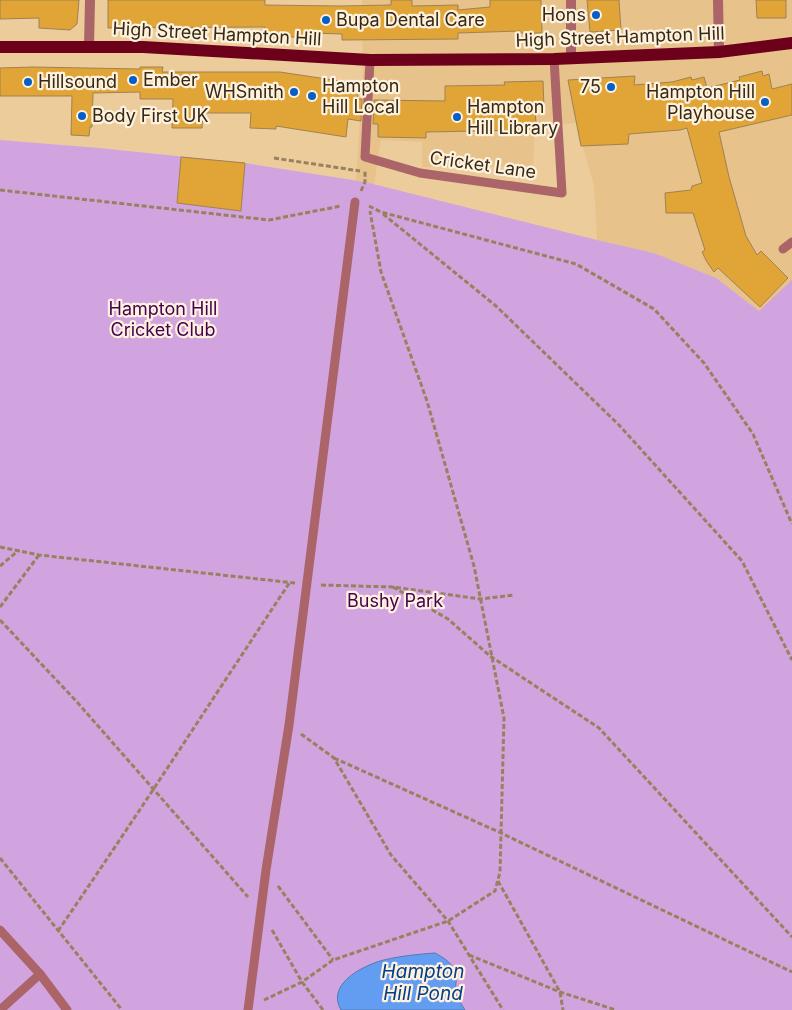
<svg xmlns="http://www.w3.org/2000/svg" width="792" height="1010" viewBox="0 0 792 1010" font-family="Inter,sans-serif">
	<rect width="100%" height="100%" fill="#edcc9c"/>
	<!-- built -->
	<polygon fill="#e7c28b" points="362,0 792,0 792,289 768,324 654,253 597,240 594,186 576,123 535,126 533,166 422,167 422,142 381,140 374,185 356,181 363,68"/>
	<!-- green -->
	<polygon fill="#d1a4e0" points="0,140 99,148 245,163 365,182 597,240 654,253 716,278 759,311 792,280 792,1010 0,1010"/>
	<!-- water -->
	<path fill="#639df2" stroke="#557ab0" d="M435,953C444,958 455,964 456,976C457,982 454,989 457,996C459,1001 462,1005 465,1010H341C327,986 357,969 377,962C391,957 419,954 435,953Z"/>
	<!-- building -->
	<g fill="#e1a436" stroke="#9f8253">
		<polygon points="0,0 79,0 77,24 70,30 39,28 39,18 0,19"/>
		<polygon points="108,0 265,0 265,5 341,6 391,5 391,0 412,0 412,6 458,5 458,10 490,7 490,0 541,0 542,33 520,33 520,31 458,33 458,39 342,40 342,34 311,33 310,37 265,37 265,27 108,28"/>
		<polygon points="587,0 619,0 621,30 590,32"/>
		<polygon points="756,0 786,0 786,18 757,18"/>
		<polygon points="33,67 140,69 140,67 163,67 162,72 280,72 360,84 357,99 362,99 361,121 348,119 346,137 276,126 276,129 250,128 251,113 203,113 202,128 172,128 173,99 140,99 140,92 93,93 92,127 90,127 89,136 71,135 72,96 0,96 0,68"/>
		<polygon points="762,71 763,76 769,74 772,89 792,84 792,115 719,132 729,177 746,236 757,255 761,251 788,278 760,307 718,268 714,272 707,262 702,252 705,250 693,213 666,213 665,193 691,190 692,186 702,183 687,128 680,130 629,134 628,144 581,146 568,80 635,76 634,85 672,82 691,77 692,80 704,77 707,88 740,80 739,77"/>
		<polygon points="543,81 544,108 535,108 536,124 530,124 530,130 426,132 426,138 378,137 378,124 373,124 374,100 445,101 445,86 505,85 504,82"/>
		<polygon points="181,157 245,163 241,211 177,203"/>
	</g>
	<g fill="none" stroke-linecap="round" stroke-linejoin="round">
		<!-- path -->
		<g stroke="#98815e" stroke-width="3" stroke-dasharray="5 2.5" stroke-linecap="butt">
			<polyline points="274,158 360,171"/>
			<polyline points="0,190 269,220 341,206"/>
			<polyline points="361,191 365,182 365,170"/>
			<polyline points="369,206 381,212 576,264 654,309 704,363 753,434 792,524"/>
			<polyline points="383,214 496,306 619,425 742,561 792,660"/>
			<polyline points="0,547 39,555 295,583"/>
			<polyline points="0,566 19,550"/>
			<polyline points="321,585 393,587 480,599 514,595"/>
			<polyline points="393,587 448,619 490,656 599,728 792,937"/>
			<polyline points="0,607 39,555"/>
			<polyline points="0,620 77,702 248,897"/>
			<polyline points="301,734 334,758 391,855 448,921 503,1010"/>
			<polyline points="334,758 501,833 792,972"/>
			<polyline points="0,858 122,1010"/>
			<polyline points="498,881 560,992 563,1010"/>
			<polyline points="278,886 333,960"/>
			<polyline points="272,930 302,982 323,1010"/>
			<path d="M58,931C137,816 213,698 290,582"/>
			<polyline points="469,955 560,992 616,1010"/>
			<polyline points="264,1000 302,982 333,960 448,921 495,891 500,872 504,718 474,566 427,401 381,272 370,211"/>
		</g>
		<!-- service -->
		<g stroke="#ab6568" stroke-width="9">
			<polyline points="370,60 365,157 420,173 562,193 554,59"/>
			<polyline points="783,249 792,242"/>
			<polyline points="0,930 40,974 0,1010"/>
			<polyline points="40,974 67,1010"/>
			<polyline points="248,1010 266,870 289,725 355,202"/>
		</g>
		<!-- minor -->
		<g stroke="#ab6568" stroke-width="10">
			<polyline points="718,0 719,52"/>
			<polyline points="89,46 90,0"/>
			<polyline points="571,59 571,0"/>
		</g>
		<!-- primary -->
		<polyline stroke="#6d001b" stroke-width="12" points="0,47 143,47 370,60 554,59 719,52 792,43"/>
	</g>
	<!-- markers -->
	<g fill="#065ec7" stroke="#fef1dd" stroke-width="2">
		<circle cx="596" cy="15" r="5"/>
		<circle cx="326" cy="20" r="5"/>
		<circle cx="133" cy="80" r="5"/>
		<circle cx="28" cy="82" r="5"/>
		<circle cx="611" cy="87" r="5"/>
		<circle cx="294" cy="92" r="5"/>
		<circle cx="312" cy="96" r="5"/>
		<circle cx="765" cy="102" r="5"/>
		<circle cx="82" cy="116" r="5"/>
		<circle cx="457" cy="117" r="5"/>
	</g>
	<g text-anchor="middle" stroke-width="4.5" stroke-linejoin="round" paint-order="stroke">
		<!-- poi labels -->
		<g font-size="18" fill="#352916" stroke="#fef1dd" text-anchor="start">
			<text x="586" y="21" text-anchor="end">Hons</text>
			<text x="336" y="26">Bupa Dental Care</text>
			<text x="143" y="86">Ember</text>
			<text x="38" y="88">Hillsound</text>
			<text x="322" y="92">Hampton<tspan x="322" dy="21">Hill Local</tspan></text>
			<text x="601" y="93" text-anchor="end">75</text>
			<text x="284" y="98" text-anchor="end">WHSmith</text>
			<text x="755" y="98" text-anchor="end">Hampton Hill<tspan x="755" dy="21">Playhouse</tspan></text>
			<text x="467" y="113">Hampton<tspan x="467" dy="21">Hill Library</tspan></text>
			<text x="92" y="122">Body First UK</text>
		</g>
		<!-- street labels -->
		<g font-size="18" fill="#352916" stroke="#fef1dd">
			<text transform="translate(217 34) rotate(3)" y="6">High Street Hampton Hill</text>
			<text transform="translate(620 37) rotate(-2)" y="6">High Street Hampton Hill</text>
			<text transform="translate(483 165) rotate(8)" y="6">Cricket Lane</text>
		</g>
		<!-- park labels -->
		<g font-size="18" fill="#430153" stroke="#fef1dd">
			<text x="163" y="315">Hampton Hill<tspan x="163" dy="21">Cricket Club</tspan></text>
			<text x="395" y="607">Bushy Park</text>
		</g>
		<!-- water labels -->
		<g font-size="19" font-style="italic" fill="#033e88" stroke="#fef1dd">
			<text x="423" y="978">Hampton<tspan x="423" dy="22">Hill Pond</tspan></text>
		</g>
	</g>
</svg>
